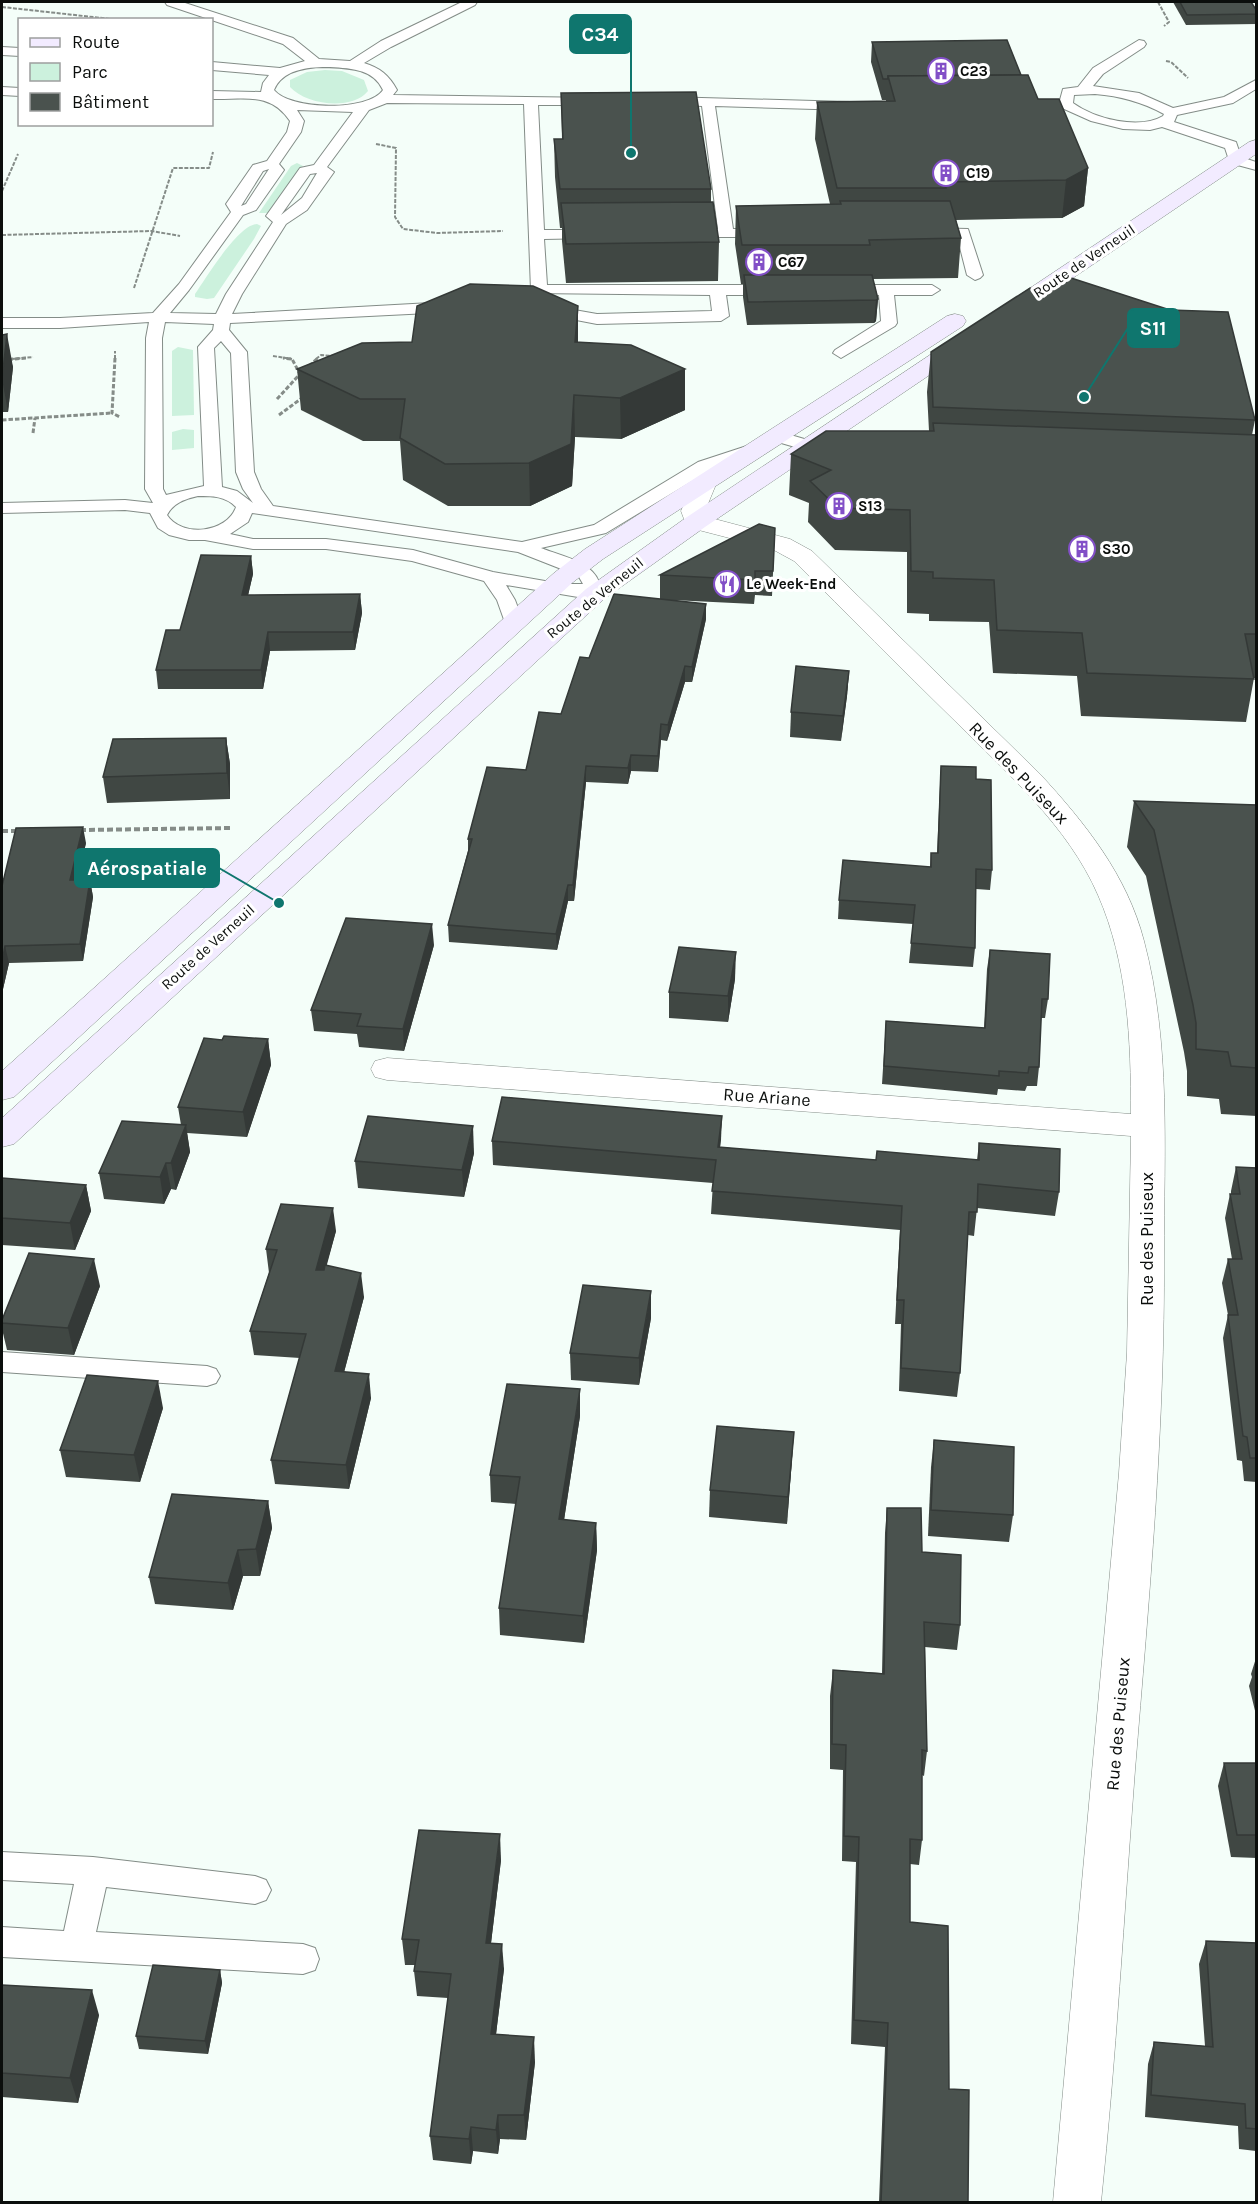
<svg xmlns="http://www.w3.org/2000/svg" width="1258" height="2204" viewBox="0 0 1258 2204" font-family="Karla,sans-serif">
	<rect width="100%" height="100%" fill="#f4fef9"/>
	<!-- green -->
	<g fill="#ccf1dd">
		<path d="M325,70L342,71L364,80L368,91C352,111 306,105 290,87V80L307,72Z"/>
		<polygon points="297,163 303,166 270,213 259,213 291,166"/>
		<path d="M257,224L261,226L254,239L214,298L207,299L195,297V294C206,278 238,225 257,224Z"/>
		<polygon points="178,347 193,350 194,415 172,416 172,351"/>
		<polygon points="183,429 194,430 194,448 172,450 172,432"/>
	</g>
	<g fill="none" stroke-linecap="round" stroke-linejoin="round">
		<defs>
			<g id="lane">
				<path d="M165,2H182L293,38L319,59L350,61L381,41L462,2H477L475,5L391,47L364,63C380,68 389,75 397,90L393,95L600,98L602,101L600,104L595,105H538L544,230H594L601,234L594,238L544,239L547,285H775L783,290L775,295H726L729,316L721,321L597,324L540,313L538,310L540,307L546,305L597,314L712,311L710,295L533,293L531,290L524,104L387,103L369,110L327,167L334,172L307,210L286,224L242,294L232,314L449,302L457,307L449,312L230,323L229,330L247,352L254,472L261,489L273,506L522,542L594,525L698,462L756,443L762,444L765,448L762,452L710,470L606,533L541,548C561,556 591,561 599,582H613L615,586L613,590L578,597L506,585L515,600L524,624L521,628H507L497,600L484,581L412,561L326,549H253L205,540H189L169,535L158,528L150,513L125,510L2,513V503L125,500L153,503L145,489L146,338L149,322L60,328H2V318H60L153,313L179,284L231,212L226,204L253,165L267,161L287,132L290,121C270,91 244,100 212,99V91L261,92L263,83L269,75L212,70V62L280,68L305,61L283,44L167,5ZM326,67C348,68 373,68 383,90C368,112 290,110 274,90C282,70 307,67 326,67ZM297,110L353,112L314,165L300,168L266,216L273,222L226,294L216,314L170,313L189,290L243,215L256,210L284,170L279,164L301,132L304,121ZM269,169L246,204L241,206L263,171ZM317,173L302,198L281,215L310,174ZM165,322L214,324L213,330L198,347L204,486L166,495L163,489L162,338ZM221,341L231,353L236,472L243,489L253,503L237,491L222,487L214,348ZM198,496C213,496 225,496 236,507C227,533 182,538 167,515C173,503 185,499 198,496ZM252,513L518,552L569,572L579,577L583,584H562L493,572L413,550L326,539H253L230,534L248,522Z"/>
				<path d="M1139,40L1144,41L1146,44L1144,47L1103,74L1093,86L1139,93L1173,108L1224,97L1256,80V89L1233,103L1177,115L1174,122L1236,142L1241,157L1256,162V170L1230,163L1225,148L1162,127L1150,130L1123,129L1091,121L1062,108L1028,109L1021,105L1028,101L1060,100L1063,89L1078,87L1093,68ZM1095,94C1120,96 1142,102 1164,114L1163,116C1139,130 1095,119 1073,103L1074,95Z"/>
				<polygon points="2,47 20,48 20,56 2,55"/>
				<polygon points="2,87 20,88 20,96 2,95"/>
				<polygon points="666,97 850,102 857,106 850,110 715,106 733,229 768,229 775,233 768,237 686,237 681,236 679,233 681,230 718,229 702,106 661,104 659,101 661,98"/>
				<polygon points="926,228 968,229 983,275 980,278 975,280 967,275 957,236 921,235 919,232"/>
				<polygon points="843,285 932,285 940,290 932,295 894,295 897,323 895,326 841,358 833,353 835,350 881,321 879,295 837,293 835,290"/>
				<polygon points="777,431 835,448 838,452 835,456 829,457 771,440 768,436 771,432"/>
				<polygon points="2,1352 207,1366 216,1369 220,1376 216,1383 207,1386 2,1372"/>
				<polygon points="2,1852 93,1857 255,1876 266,1880 271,1890 266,1900 255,1904 106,1887 96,1932 303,1944 315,1948 319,1959 315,1970 303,1974 2,1957 2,1927 64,1931 74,1884 2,1880"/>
			</g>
			<path id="street" d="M705,475L714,477L717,482L705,511L707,517L790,539L812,551L1040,774C1085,823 1127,875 1144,941C1171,1043 1164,1151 1164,1255C1165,1427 1149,1598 1135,1770C1124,1914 1116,2059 1101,2202H1053L1119,1473L1127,1353L1131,1136L387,1080L375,1077L371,1069L375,1061L387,1058L1131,1114C1131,1041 1128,963 1098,895C1068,826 1008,774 955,721C901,668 848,615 794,561L772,549L687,527L681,511L696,477Z"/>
			<g id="secondary">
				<polygon points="1256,140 1256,154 705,527 604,599 14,1144 2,1147 2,1118 586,589 687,517 1249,142"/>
				<polygon points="955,314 963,316 966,321 963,326 603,559 572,583 14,1097 2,1100 2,1071 554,573 585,549 947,316"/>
			</g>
		</defs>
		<!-- lane casing -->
		<use href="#lane" stroke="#838c87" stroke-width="2"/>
		<!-- street casing -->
		<use href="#street" stroke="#838c87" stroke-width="1"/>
		<!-- secondary casing -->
		<use href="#secondary" stroke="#838c87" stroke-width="1"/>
		<!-- path-far2 -->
		<g stroke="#858c88" stroke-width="2" stroke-dasharray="4 1.5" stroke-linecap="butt">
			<polyline points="1158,2 1169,22 1164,26"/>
			<polyline points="2,7 120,20"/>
			<polyline points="1166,61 1171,62 1188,78"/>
			<polyline points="376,144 396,148 395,217 403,229 437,233 503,231"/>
			<polyline points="2,191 18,154"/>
			<polyline points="2,235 152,231 180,236"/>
			<polyline points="134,288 173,168 209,168 213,152"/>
			<polyline points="273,356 292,359"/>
			<polyline points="11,359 33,357"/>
			<polyline points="115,359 115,351"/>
			<polyline points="316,359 321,355 333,356"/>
		</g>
		<!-- path-far1 -->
		<g stroke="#858c88" stroke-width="3" stroke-dasharray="4.5 2" stroke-linecap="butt">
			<polyline points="115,358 112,413 120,417"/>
			<polyline points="2,360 26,358"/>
			<polyline points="309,366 318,358"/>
			<polyline points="277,399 300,374 292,359 283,358"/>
			<polyline points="279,415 302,398"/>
			<polyline points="2,420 112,413"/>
			<polyline points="33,433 35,418"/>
		</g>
		<!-- path -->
		<g stroke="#858c88" stroke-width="4" stroke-dasharray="6 3" stroke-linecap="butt">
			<polyline points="80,830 232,828"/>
			<polyline points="2,831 19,831"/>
		</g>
		<!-- lane -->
		<use href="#lane" fill="#fff" fill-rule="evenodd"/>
		<!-- street -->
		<use href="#street" fill="#fff" fill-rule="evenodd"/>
		<!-- secondary -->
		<use href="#secondary" fill="#f2ebff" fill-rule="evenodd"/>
	</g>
	<!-- wall -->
	<g fill="#404743">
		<polygon points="1173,2 1251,2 1257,11 1257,24 1186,25"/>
		<polygon points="872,42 1021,75 1088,168 1084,206 1062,218 956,220 961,238 958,278 873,279 878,299 876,321 874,323 747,325 743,297 743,284 741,284 735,244 736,206 830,204 815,139 817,102 886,101 886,100 882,100 871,62"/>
		<polygon points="561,93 711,189 711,202 719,242 718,281 566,283 562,241 562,228 560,228 555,177 554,139 562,139"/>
		<polygon points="578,306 578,342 685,369 685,410 621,439 575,437 572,486 530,506 448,506 403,480 400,441 363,441 301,410 297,369 412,342"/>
		<polygon points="2,335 13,367 8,412 2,412"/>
		<polygon points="931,352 1255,420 1252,435 1257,435 1257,678 1254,678 1246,722 1081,716 1077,676 993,673 989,622 929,621 929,614 907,613 907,552 835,550 808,522 809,503 789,495 791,454 929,431 927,392"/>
		<polygon points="775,528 772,596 755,595 754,604 672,600 706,604 706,619 692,682 685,682 667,741 661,740 658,772 631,771 628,784 586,782 574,901 568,901 557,950 449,942 448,925 468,851 468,839 526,770 561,714 589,658 660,599 660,575"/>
		<polygon points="251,556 253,574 248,595 360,594 362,613 355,650 270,651 263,689 158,689 156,670 180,630"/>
		<polygon points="849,671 847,696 841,741 790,737 791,712"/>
		<polygon points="226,738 230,764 230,799 107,803 103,777"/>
		<polygon points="941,766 976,779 992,870 990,890 976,889 975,948 973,967 909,963 913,924 838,919 839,900 930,867 931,853 937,853 940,785"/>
		<polygon points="1134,801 1257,805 1257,1116 1221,1114 1219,1099 1187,1096 1187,1071 1184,1052 1146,876 1127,847"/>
		<polygon points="86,843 77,880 90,880 93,897 83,961 9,963 3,989 2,989 2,886"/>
		<polygon points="434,945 404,1051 359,1047 357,1034 314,1031 311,1010"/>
		<polygon points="990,950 1048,999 1045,1018 1041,1018 1039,1067 1037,1086 1027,1086 1025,1091 998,1089 997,1095 882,1084 886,1021 984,1028 987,969"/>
		<polygon points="735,979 728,1022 669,1018 669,992"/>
		<polygon points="268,1039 271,1065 247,1137 187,1133 190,1152 176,1190 171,1189 164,1204 104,1199 99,1173 181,1125 178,1107 222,1040"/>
		<polygon points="722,1116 720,1147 876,1160 977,1160 979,1143 1059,1192 1055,1216 977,1208 974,1236 968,1235 960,1373 957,1397 899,1391 901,1324 895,1324 900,1230 711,1214 713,1183 493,1165 492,1141"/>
		<polygon points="474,1153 464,1197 358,1188 355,1161"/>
		<polygon points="1236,1167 1257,1168 1257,1482 1244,1481 1242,1461 1237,1460 1223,1338 1228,1315 1222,1283 1228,1259 1232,1259 1225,1218 1230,1194 1231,1194 1231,1191"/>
		<polygon points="2,1178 86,1185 91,1211 75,1250 2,1245"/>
		<polygon points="336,1231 326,1266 364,1297 344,1372 371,1398 349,1489 275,1484 271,1460 300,1358 254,1355 250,1331 269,1273 266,1249"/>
		<polygon points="100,1286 74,1355 7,1350 2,1329 2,1320"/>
		<polygon points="651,1318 639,1385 571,1380 570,1353"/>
		<polygon points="163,1408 140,1482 66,1477 60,1450"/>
		<polygon points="580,1416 564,1520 596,1523 597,1550 584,1643 500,1635 499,1608 516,1504 491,1502 490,1475"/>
		<polygon points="794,1432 787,1524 709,1517 710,1490"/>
		<polygon points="934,1440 1013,1515 1009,1542 928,1536 931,1467"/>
		<polygon points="268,1501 272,1528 260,1576 243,1576 233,1610 155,1604 149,1577"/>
		<polygon points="887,1508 922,1552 960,1625 957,1650 925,1647 927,1751 924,1776 922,1775 922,1840 919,1865 910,1864 910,1922 949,2089 968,2202 879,2202 885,2047 851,2044 856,1862 842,1861 843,1770 830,1769 830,1696 833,1670 882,1673 885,1533"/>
		<polygon points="1257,1655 1257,1719 1249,1686 1252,1677 1251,1674"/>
		<polygon points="1224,1763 1257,1763 1257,1858 1231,1857 1218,1786"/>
		<polygon points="501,1860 491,1943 504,1969 496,2034 535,2062 526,2140 500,2139 498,2154 473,2151 471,2164 433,2160 430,2136 448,1998 417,1996 414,1971 415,1965 405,1965 402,1939"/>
		<polygon points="1206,1941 1257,1943 1257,2160 1256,2151 1239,2149 1238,2126 1145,2117 1148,2064 1154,2042 1205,2046 1199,1964"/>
		<polygon points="220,1970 222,1983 208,2054 139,2049 136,2036"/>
		<polygon points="2,1985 99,2015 78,2103 2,2097"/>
	</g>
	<!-- shaded-wall -->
	<g fill="#343937">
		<polygon points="1088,168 1084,206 1062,218 1066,180"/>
		<polygon points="878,299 876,321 874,323 876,300"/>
		<polygon points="578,306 578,346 575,342"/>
		<polygon points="7,334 13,367 8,412 2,379"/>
		<polygon points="685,369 685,410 621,439 620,398"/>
		<polygon points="574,395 575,437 572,486 530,506 529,463"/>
		<polygon points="251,556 253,574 244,613 242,595"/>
		<polygon points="360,594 362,613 355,650 353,632"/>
		<polygon points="706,604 706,619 692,682 692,667"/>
		<polygon points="268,632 270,651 263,689 261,670"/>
		<polygon points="685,666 685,682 667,741 668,725"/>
		<polygon points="849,671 847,696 841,741 843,716"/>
		<polygon points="661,724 661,740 658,772 658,756"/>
		<polygon points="226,738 230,764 230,799 227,773"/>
		<polygon points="631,755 631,771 628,784 628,768"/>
		<polygon points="586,766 586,782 574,901 573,885"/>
		<polygon points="83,827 86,843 73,897 70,880"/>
		<polygon points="90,880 93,897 83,961 80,944"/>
		<polygon points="568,885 568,901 557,950 556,934"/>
		<polygon points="432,924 434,945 404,1051 403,1029"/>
		<polygon points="5,946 9,963 3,989 2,982 2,962"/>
		<polygon points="736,952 735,979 728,1022 728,996"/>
		<polygon points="268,1039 271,1065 247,1137 243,1112"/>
		<polygon points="722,1116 721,1140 717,1171 718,1147"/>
		<polygon points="186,1125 190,1152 176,1190 171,1163"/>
		<polygon points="473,1126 474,1153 464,1197 462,1170"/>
		<polygon points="166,1163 171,1189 164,1204 160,1177"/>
		<polygon points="86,1185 91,1211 75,1250 70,1223"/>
		<polygon points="333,1208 336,1231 319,1294 316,1270"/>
		<polygon points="94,1259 100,1286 74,1355 68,1328"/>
		<polygon points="361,1273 364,1297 338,1395 335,1371"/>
		<polygon points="651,1291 651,1318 639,1385 639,1358"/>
		<polygon points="369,1374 371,1398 349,1489 346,1465"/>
		<polygon points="158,1381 163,1408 140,1482 134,1455"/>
		<polygon points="580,1389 580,1416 560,1546 559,1519"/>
		<polygon points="794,1432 792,1459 787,1524 788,1497"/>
		<polygon points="268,1501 272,1528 260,1576 256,1549"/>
		<polygon points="596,1523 597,1550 584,1643 583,1616"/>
		<polygon points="238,1550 243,1576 233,1610 228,1583"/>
		<polygon points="500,1834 501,1860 488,1968 486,1943"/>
		<polygon points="502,1944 504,1969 493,2059 491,2034"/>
		<polygon points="220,1970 222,1983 208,2054 205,2041"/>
		<polygon points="92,1990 99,2015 78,2103 70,2078"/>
		<polygon points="534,2037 535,2062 526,2140 524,2115"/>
		<polygon points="498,2115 500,2139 498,2154 496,2130"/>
		<polygon points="471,2127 473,2151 471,2164 469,2139"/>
	</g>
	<!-- building -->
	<g fill="#4a524e" stroke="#343937" stroke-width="1.5">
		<polygon points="1180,2 1251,2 1257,11 1257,14 1187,15"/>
		<polygon points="1007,40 1021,75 888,76 888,79 883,79 872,42"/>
		<polygon points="1028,75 1038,99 1059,99 1088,168 1066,180 944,182 946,188 837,188 817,102 895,101 888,76"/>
		<polygon points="696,92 711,189 560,189 554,139 563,139 561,93"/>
		<polygon points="840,201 950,201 961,238 869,240 870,245 742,245 736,206 841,204"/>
		<polygon points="713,202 719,242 566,244 561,203"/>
		<polygon points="744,275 872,275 878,299 876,300 748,302"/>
		<polygon points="1068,277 1170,310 1228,312 1255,420 933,407 931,352 1030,288 1044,292"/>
		<polygon points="470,284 533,286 578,306 575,342 631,345 685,369 620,398 574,395 571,444 529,463 445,464 400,438 405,399 360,399 297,369 362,343 412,342 417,306"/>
		<polygon points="7,334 2,379 2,335"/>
		<polygon points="933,423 1257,435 1257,634 1245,634 1254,679 1087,673 1082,633 997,630 994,580 933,578 933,572 911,571 910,510 838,508 810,481 831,470 791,454 826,431 934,431"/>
		<polygon points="759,524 775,528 773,571 755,571 755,580 660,575"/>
		<polygon points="201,555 251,556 242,595 360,594 353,632 268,632 261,670 156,670 166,630 180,630"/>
		<polygon points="614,594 706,604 692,667 685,666 668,725 661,724 658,756 631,755 628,768 586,766 573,885 568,885 556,934 448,925 472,839 468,839 487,767 526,770 539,712 561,714 580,657 589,658"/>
		<polygon points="796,666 849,671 843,716 791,712"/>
		<polygon points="226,738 227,773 103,777 113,739"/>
		<polygon points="941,766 976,767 976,779 991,780 992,870 976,869 975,948 911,943 915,905 839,900 843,860 931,867 931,853 938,853"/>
		<polygon points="1134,801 1257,805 1257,1068 1231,1066 1228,1052 1196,1049 1196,1023 1193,1005 1154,830"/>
		<polygon points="83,827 70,880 90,880 80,944 5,946 2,962 2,886 16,828"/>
		<polygon points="346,918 432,924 403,1029 357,1026 361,1014 311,1010"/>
		<polygon points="679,947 736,952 728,996 669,992"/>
		<polygon points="990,950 1050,954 1048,999 1042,999 1039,1067 1029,1067 1028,1073 999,1071 999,1076 884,1066 886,1021 985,1028"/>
		<polygon points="224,1036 268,1039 243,1112 178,1107 204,1038 222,1040"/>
		<polygon points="502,1097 722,1116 718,1147 876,1160 877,1151 979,1160 979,1143 1060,1149 1059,1192 978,1184 977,1212 969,1212 960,1373 901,1368 904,1300 897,1300 902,1206 712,1191 716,1160 492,1141"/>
		<polygon points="368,1116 473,1126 462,1170 355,1161"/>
		<polygon points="122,1121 186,1125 171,1163 166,1163 160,1177 99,1173"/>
		<polygon points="1236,1167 1257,1168 1257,1458 1250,1458 1247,1437 1243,1436 1228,1315 1238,1315 1228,1259 1242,1259 1230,1194 1240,1194"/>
		<polygon points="2,1178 86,1185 70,1223 2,1218"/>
		<polygon points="281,1204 333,1208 316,1270 324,1270 325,1265 361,1273 335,1371 369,1374 346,1465 271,1460 306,1334 250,1331 277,1250 266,1249"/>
		<polygon points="29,1253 94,1259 68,1328 2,1323 2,1320"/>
		<polygon points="583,1285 651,1291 639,1358 570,1353"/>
		<polygon points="87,1375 158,1381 134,1455 60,1450"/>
		<polygon points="507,1384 580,1389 559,1519 596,1523 583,1616 499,1608 520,1477 490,1475"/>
		<polygon points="717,1426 794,1432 788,1497 710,1490"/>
		<polygon points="934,1440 1014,1447 1013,1515 931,1510"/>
		<polygon points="172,1494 268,1501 256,1549 238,1550 228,1583 149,1577"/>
		<polygon points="887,1508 921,1508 922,1552 961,1555 960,1625 924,1622 927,1751 922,1750 922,1840 910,1839 910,1922 948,1926 949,2089 969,2090 968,2202 881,2202 888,2023 854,2020 859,1837 844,1836 846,1745 832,1744 833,1670 884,1674"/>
		<polygon points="1224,1763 1257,1763 1257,1835 1237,1835"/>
		<polygon points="419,1830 500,1834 486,1943 502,1944 491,2034 534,2037 524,2115 498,2115 496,2130 471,2127 469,2139 430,2136 451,1974 414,1971 419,1940 402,1939"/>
		<polygon points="1206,1941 1257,1943 1257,2129 1246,2128 1245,2104 1151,2095 1154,2042 1213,2047"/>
		<polygon points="153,1965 220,1970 205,2041 136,2036"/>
		<polygon points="2,1985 92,1990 70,2078 2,2073"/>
	</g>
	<!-- icons -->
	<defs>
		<symbol id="building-ring" viewBox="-11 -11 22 22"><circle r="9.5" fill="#fff" stroke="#824fc7" stroke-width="1.5"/><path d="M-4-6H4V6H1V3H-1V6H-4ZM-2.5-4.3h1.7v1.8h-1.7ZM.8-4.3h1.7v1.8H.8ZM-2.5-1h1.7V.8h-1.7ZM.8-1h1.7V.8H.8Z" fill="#824fc7"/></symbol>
		<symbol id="restaurant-ring" viewBox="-11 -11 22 22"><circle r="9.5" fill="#fff" stroke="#824fc7" stroke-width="1.5"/><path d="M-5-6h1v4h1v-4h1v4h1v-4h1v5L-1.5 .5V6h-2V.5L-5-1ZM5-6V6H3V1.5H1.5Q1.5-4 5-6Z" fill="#824fc7"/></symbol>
	</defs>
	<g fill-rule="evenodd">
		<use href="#building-ring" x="926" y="56" width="30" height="30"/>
		<use href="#building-ring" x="931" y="158" width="30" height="30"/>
		<use href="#building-ring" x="744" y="247" width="30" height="30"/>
		<use href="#building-ring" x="824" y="491" width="30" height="30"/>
		<use href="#building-ring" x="1067" y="534" width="30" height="30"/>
		<use href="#restaurant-ring" x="712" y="569" width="30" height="30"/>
	</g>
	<g text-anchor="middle" stroke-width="6" stroke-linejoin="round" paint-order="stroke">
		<!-- far-poi labels -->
		<g font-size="15" font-weight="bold" fill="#0b0e0c" stroke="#fff" text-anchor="start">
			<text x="960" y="76">C23</text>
			<text x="966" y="178">C19</text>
			<text x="778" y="267">C67</text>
			<text x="858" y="511">S13</text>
			<text x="1102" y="554">S30</text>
			<text x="746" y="589">Le Week-End</text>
		</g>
		<!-- far-street labels -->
		<g font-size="15" fill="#0b0e0c" stroke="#fff">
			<text transform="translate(1084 261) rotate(-34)" y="5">Route de Verneuil</text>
			<text transform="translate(595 598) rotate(-39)" y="5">Route de Verneuil</text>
			<text transform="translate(208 947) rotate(-42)" y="5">Route de Verneuil</text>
		</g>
		<!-- street labels -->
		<g font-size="18" fill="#0b0e0c" stroke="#fff">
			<text transform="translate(1019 773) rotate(46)" y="6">Rue des Puiseux</text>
			<text transform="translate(767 1097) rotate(4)" y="6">Rue Ariane</text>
			<text transform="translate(1147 1239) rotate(-90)" y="6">Rue des Puiseux</text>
			<text transform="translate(1118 1724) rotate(-85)" y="6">Rue des Puiseux</text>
		</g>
	</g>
	<!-- callouts -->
	<path fill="none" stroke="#0f766e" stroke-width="2" d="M631 153L631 34M1084 397L1128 328M279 903L219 868"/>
	<g fill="#0f766e" stroke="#fff" stroke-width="2">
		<circle cx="631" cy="153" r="6"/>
		<circle cx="1084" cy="397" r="6"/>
		<circle cx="279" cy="903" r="6"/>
	</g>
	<g fill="#0f766e" stroke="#0f766e" stroke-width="2">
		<rect x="570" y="15" width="61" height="38" rx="6"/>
		<rect x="1128" y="309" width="51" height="38" rx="6"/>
		<rect x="75" y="849" width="144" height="38" rx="6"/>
	</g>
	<g font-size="20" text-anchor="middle" font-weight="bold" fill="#fff">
		<text x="600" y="41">C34</text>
		<text x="1153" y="335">S11</text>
		<text x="147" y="875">Aérospatiale</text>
	</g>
	<!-- border -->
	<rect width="1258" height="2204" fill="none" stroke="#0b0e0c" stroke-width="6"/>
	<!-- legend -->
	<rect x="18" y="18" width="195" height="108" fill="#ffffff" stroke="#9d9f9e" stroke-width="1.5"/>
	<rect x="30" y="38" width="30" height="9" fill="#f2ebff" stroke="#9d9f9e" stroke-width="1.5"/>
	<text x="72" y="48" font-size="18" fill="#0b0e0c">Route</text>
	<rect x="30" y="63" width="30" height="18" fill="#ccf1dd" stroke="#9d9f9e" stroke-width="1.5"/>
	<text x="72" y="78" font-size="18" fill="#0b0e0c">Parc</text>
	<rect x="30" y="93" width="30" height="18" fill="#4a524e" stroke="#9d9f9e" stroke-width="1.5"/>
	<text x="72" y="108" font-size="18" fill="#0b0e0c">Bâtiment</text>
</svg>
